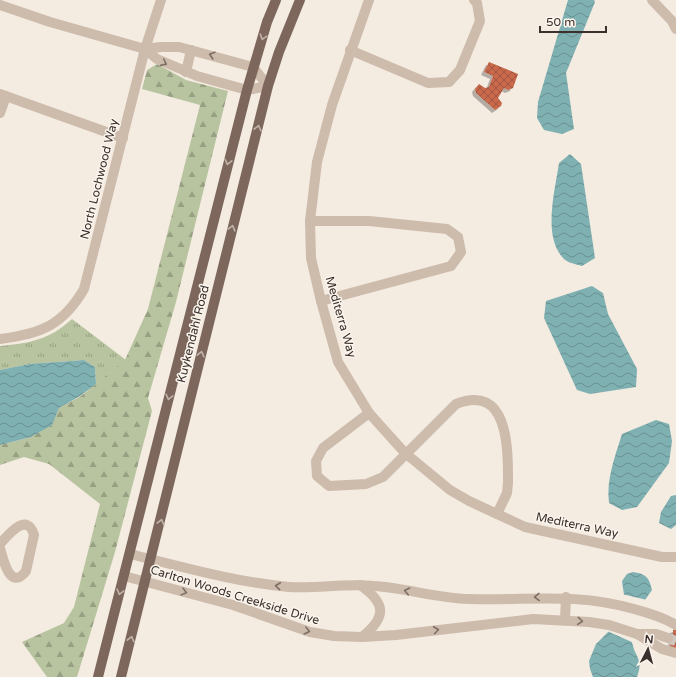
<svg xmlns="http://www.w3.org/2000/svg" width="676" height="677" viewBox="0 0 676 677" font-family="'Varela Round',sans-serif">
	<defs>
		<pattern id="grass-tufts" width="24" height="20" patternUnits="userSpaceOnUse"><rect width="24" height="20" fill="#b8c4a0"/><path d="M3 7l-1-3M5 7V3M7 7l1-3M15 17l-1-3M17 17v-4M19 17l1-3" fill="none" stroke="#97a083"/></pattern>
		<pattern id="forest-firs" width="22" height="20" patternUnits="userSpaceOnUse"><rect width="22" height="20" fill="#b8c4a0"/><path d="M5 1l3.5 6h-7zM16 11l3.5 6h-7z" fill="#97a083"/></pattern>
		<pattern id="water-waves" width="16" height="10" patternUnits="userSpaceOnUse"><rect width="16" height="10" fill="#7fb0b2"/><path d="M0 5q4-4 8 0t8 0" fill="none" stroke="#699091"/></pattern>
		<pattern id="building-cross-hatch" width="8" height="8" patternUnits="userSpaceOnUse"><rect width="8" height="8" fill="#c8694b"/><path d="M0 0l8 8M0 8l8-8" fill="none" stroke="#a4573f"/></pattern>
		<filter id="shadow"><feDropShadow dx="-3" dy="3" stdDeviation="0" flood-color="#0004"/></filter>
	</defs>
	<rect width="100%" height="100%" fill="#f4ebe1"/>
	<!-- grass -->
	<path fill="url(#grass-tufts)" d="M72,319L126,360L96,384L95,367L84,360L29,364L0,370V346C30,343 49,340 72,319Z"/>
	<!-- forest -->
	<polygon fill="url(#forest-firs)" points="157,64 186,80 228,91 176,302 148,398 152,411 115,552 77,677 47,677 22,642 64,623 74,607 100,504 49,464 24,457 0,465 0,445 31,437 51,425 59,408 81,396 125,360 148,309 200,105 142,89 147,70"/>
	<!-- water -->
	<g fill="url(#water-waves)">
		<polygon points="568,0 594,0 595,2 566,73 574,129 562,134 544,130 537,118 538,102"/>
		<path d="M570,154L581,164L595,258L582,266C576,264 568,263 564,259C542,237 555,191 559,163Z"/>
		<polygon points="592,286 603,293 608,314 637,369 636,387 590,394 577,390 544,318 546,301"/>
		<polygon points="84,360 95,367 96,384 80,396 59,408 52,425 31,437 0,445 0,370 29,364"/>
		<path d="M656,420L669,424L672,441L669,463L637,507L622,510L609,503C606,479 615,457 622,434Z"/>
		<polygon points="676,495 676,525 671,529 659,523 661,512 671,496"/>
		<path d="M633,572C646,574 649,577 652,590L645,600L632,642C635,658 644,659 637,677H593L590,669L589,661L596,644L608,632L624,595L622,581L627,574Z"/>
	</g>
	<!-- pier -->
	<polygon fill="#f4ebe1" points="622,594 647,600 634,643 607,631"/>
	<!-- building -->
	<g fill="url(#building-cross-hatch)" filter="url(#shadow)">
		<polygon points="489,62 518,74 513,88 508,90 504,88 498,98 502,103 501,106 495,110 476,93 475,89 479,84 485,88 489,87 493,76 484,72"/>
		<polygon points="676,629 676,649 670,647 673,636 673,630"/>
	</g>
	<g fill="none" stroke-linecap="round" stroke-linejoin="round">
		<!-- minor-tunnel -->
		<polyline stroke="#cfc6bd" stroke-width="10" stroke-dasharray="10 5" stroke-linecap="butt" points="668,638 676,641"/>
		<!-- minor -->
		<g stroke="#cdbbac" stroke-width="10">
			<polyline points="369,0 332,105 317,162 310,221 311,258 321,301 338,362 369,413 405,453 450,490 469,501 525,527 662,557 676,557"/>
			<polyline points="652,0 672,21 676,29"/>
			<polyline points="0,5 50,22 145,49 161,47 179,47 253,67 268,86 247,90 197,76 157,59 145,49"/>
			<polyline points="350,50 428,83 449,82 460,70 480,21 477,3 474,0"/>
			<polyline points="186,72 191,50"/>
			<polyline points="0,94 123,138"/>
			<polyline points="0,113 6,96"/>
			<polyline points="310,221 369,221 447,229 458,237 461,252 451,266 321,301"/>
			<path d="M0,339C41,334 63,325 84,289L145,49L161,0"/>
			<path d="M369,413L323,448L316,461L317,476L329,486L366,484L383,477L456,404C509,383 508,449 508,483L507,493L497,514"/>
			<path d="M0,544C8,535 27,511 34,535L26,571C10,592 3,559 0,548"/>
			<path d="M130,554C183,567 235,582 289,587C317,589 345,583 374,586C406,588 436,598 469,599C528,601 574,592 634,609C649,613 663,617 676,625"/>
			<polyline points="124,576 233,605 310,632 334,636 362,637 396,635 533,619 589,622 609,625 637,634 656,634 668,638"/>
			<path d="M360,585C386,603 387,617 362,637"/>
			<polyline points="565,620 566,597"/>
			<polyline points="637,634 662,649 676,653"/>
		</g>
		<!-- major -->
		<g stroke="#7d675c" stroke-width="10">
			<polyline points="98,677 247,90 267,22 276,0"/>
			<polyline points="121,677 268,86 279,52 300,0"/>
		</g>
	</g>
	<!-- one-way arrows -->
	<defs><path id="oneway-chevron" d="M-2-3.5L2.5 0L-2 3.5" fill="none" stroke-width="1.6" stroke-linecap="round" stroke-linejoin="round"/></defs>
	<g stroke="#c2b5ac">
		<use href="#oneway-chevron" transform="translate(263 37) rotate(108)"/>
		<use href="#oneway-chevron" transform="translate(258 128) rotate(-76)"/>
		<use href="#oneway-chevron" transform="translate(228 162) rotate(104)"/>
		<use href="#oneway-chevron" transform="translate(232 228) rotate(-75)"/>
		<use href="#oneway-chevron" transform="translate(201 354) rotate(-76)"/>
		<use href="#oneway-chevron" transform="translate(169 397) rotate(104)"/>
		<use href="#oneway-chevron" transform="translate(161 522) rotate(-76)"/>
		<use href="#oneway-chevron" transform="translate(120 592) rotate(105)"/>
		<use href="#oneway-chevron" transform="translate(131 639) rotate(-76)"/>
	</g>
	<g stroke="#7d6f65">
		<use href="#oneway-chevron" transform="translate(212 55) rotate(-163)"/>
		<use href="#oneway-chevron" transform="translate(164 63) rotate(26)"/>
		<use href="#oneway-chevron" transform="translate(278 586) rotate(-174)"/>
		<use href="#oneway-chevron" transform="translate(407 591) rotate(-168)"/>
		<use href="#oneway-chevron" transform="translate(184 592) rotate(15)"/>
		<use href="#oneway-chevron" transform="translate(537 597) rotate(179)"/>
		<use href="#oneway-chevron" transform="translate(580 621) rotate(5)"/>
		<use href="#oneway-chevron" transform="translate(436 630) rotate(-7)"/>
		<use href="#oneway-chevron" transform="translate(307 631) rotate(14)"/>
	</g>
	<g text-anchor="middle" stroke-width="3" stroke-linejoin="round" paint-order="stroke">
		<!-- street labels -->
		<g font-size="12" fill="#3b302b" stroke="#fbf5ee">
			<text transform="translate(99 179) rotate(-76)" y="4">North Lochwood Way</text>
			<text transform="translate(341 317) rotate(74)" y="4">Mediterra Way</text>
			<text transform="translate(193 334) rotate(-76)" y="4">Kuykendahl Road</text>
			<text transform="translate(577 525) rotate(12)" y="4">Mediterra Way</text>
			<text transform="translate(235 595) rotate(17)" y="4">Carlton Woods Creekside Drive</text>
		</g>
	</g>
	<!-- north arrow -->
	<g transform="translate(648 649) rotate(6)" stroke="#fbf5ee" stroke-width="3" paint-order="stroke">
	<path d="M0-3L7 15L0 10L-7 15Z" fill="#3b302b"/>
	<text y="-6" font-size="11" font-weight="bold" text-anchor="middle" fill="#3b302b">N</text>
	</g>
	<!-- scale -->
	<path d="M540 26v6h66v-6" fill="none" stroke="#3b302b" stroke-width="2"/>
	<text x="546" y="26" font-size="12" fill="#3b302b" stroke="#fbf5ee" stroke-width="3" paint-order="stroke">50 m</text>
</svg>
